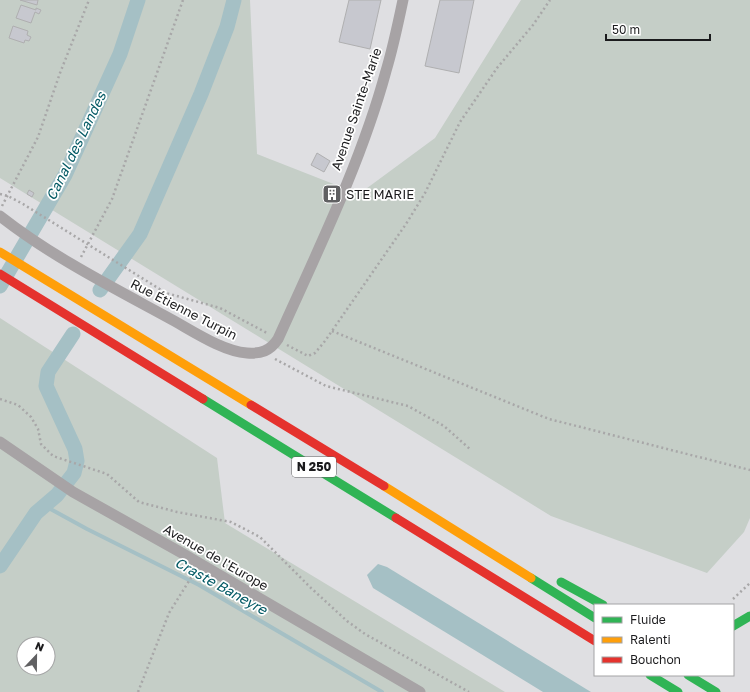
<svg xmlns="http://www.w3.org/2000/svg" width="750" height="692" viewBox="0 0 750 692" font-family="'Golos Text',sans-serif">
	<rect width="100%" height="100%" fill="#dfdfe2"/>
	<!-- green -->
	<g fill="#c5cec7" fill-rule="evenodd">
		<polygon points="0,0 250,0 257,154 359,194 435,138 521,0 750,0 750,518 744,532 707,573 551,516 0,178"/>
		<path d="M0,318L217,458L225,523L505,692H0ZM24,644H48V668H24Z"/>
	</g>
	<!-- water -->
	<polygon fill="#a5c0c5" points="378,564 387,567 591,692 543,692 373,588 367,575"/>
	<g fill="none" stroke-linecap="round" stroke-linejoin="round">
		<!-- stream -->
		<polyline stroke="#a5c0c5" stroke-width="4" points="45,506 87,529 199,585 382,692"/>
		<!-- canal -->
		<g stroke="#a5c0c5" stroke-width="15">
			<polyline points="0,286 65,175 120,54 138,0"/>
			<polyline points="100,290 140,234 201,94 227,27 234,0"/>
			<polyline points="0,566 36,513 57,495 74,473 77,461 75,449 46,386 48,372 73,334"/>
		</g>
	</g>
	<!-- building -->
	<g fill="#c7c8cf" stroke="#afafb0">
		<polygon points="20,0 38,0 37,5"/>
		<polygon points="349,0 381,0 370,49 339,42"/>
		<polygon points="440,0 474,0 459,73 425,66"/>
		<polygon points="21,5 36,10 36,8 41,10 39,14 35,12 31,23 16,18"/>
		<polygon points="13,26 28,31 27,35 31,37 29,41 25,40 24,43 9,38"/>
		<polygon points="317,153 330,161 324,172 311,165"/>
		<polygon points="332,189 336,191 332,198 328,196"/>
		<polygon points="29,190 34,193 32,197 27,194"/>
	</g>
	<g fill="none" stroke-linecap="round" stroke-linejoin="round">
		<!-- path -->
		<g stroke="#a8a7a8" stroke-width="2.5" stroke-dasharray="2 3" stroke-linecap="butt">
			<polyline points="0,194 8,196 23,204 166,293 220,308 267,333"/>
			<polyline points="2,206 38,137 60,73 89,0"/>
			<polyline points="81,257 112,199 183,0"/>
			<polyline points="332,331 549,419 750,470"/>
			<polyline points="287,345 308,356 315,353 325,341 406,224 425,193 460,122 497,68 533,25 550,0"/>
			<polyline points="275,359 326,386 408,406 444,426 471,450"/>
			<polyline points="0,399 18,405 31,417 38,429 41,444 53,456 107,474 139,502 177,512 231,522 260,537 311,588 347,621 365,634 469,692"/>
			<polyline points="733,599 750,583"/>
			<polyline points="138,692 169,613 194,573"/>
		</g>
		<!-- street -->
		<g stroke="#a7a3a5" stroke-width="11">
			<path d="M0,216C51,256 110,286 167,317C190,329 221,351 247,353C261,354 270,351 278,339C317,252 361,163 386,71C393,48 398,24 403,0"/>
			<polyline points="0,442 73,492 180,552 420,692"/>
		</g>
		<!-- fast -->
		<g stroke="#30b455" stroke-width="9">
			<polyline points="203,399 396,518"/>
			<polyline points="531,578 595,618"/>
			<polyline points="561,582 603,605"/>
			<polyline points="733,626 750,616"/>
			<polyline points="650,675 678,692"/>
			<polyline points="688,675 716,692"/>
		</g>
		<!-- slow -->
		<g stroke="#ff9f0a" stroke-width="9">
			<polyline points="0,252 251,405"/>
			<polyline points="384,486 531,578"/>
		</g>
		<!-- jam -->
		<g stroke="#e5322d" stroke-width="9">
			<polyline points="0,274 203,399"/>
			<polyline points="251,405 384,486"/>
			<polyline points="396,518 595,641"/>
		</g>
	</g>
	<!-- icons -->
	<defs>
		<symbol id="building-square" viewBox="-11 -11 22 22"><rect x="-9" y="-9" width="18" height="18" rx="4" fill="#606062" stroke="#fff"/><path d="M-4-6H4V6H1V3H-1V6H-4ZM-2.5-4.3h1.7v1.8h-1.7ZM.8-4.3h1.7v1.8H.8ZM-2.5-1h1.7V.8h-1.7ZM.8-1h1.7V.8H.8Z" fill="#fff"/></symbol>
	</defs>
	<g fill-rule="evenodd">
		<use href="#building-square" x="321" y="183" width="22" height="22"/>
	</g>
	<g text-anchor="middle" stroke-width="3.5" stroke-linejoin="round" paint-order="stroke">
		<!-- shield labels -->
		<rect fill="#fff" stroke="#5f5f61" stroke-width="1" x="292" y="457" width="44" height="20" rx="3"/>
		<g font-size="12" font-weight="bold" fill="#1b1b1d">
			<text x="314" y="471">N 250</text>
		</g>
		<!-- street labels -->
		<g font-size="13" fill="#1b1b1d" stroke="#fff">
			<text transform="translate(356 109) rotate(-71)" y="5">Avenue Sainte-Marie</text>
			<text transform="translate(184 309) rotate(27)" y="5">Rue Étienne Turpin</text>
			<text transform="translate(216 557) rotate(30)" y="5">Avenue de l'Europe</text>
		</g>
		<!-- poi labels -->
		<g font-size="13" fill="#1b1b1d" stroke="#fff" text-anchor="start">
			<text x="346" y="199">STE MARIE</text>
		</g>
		<!-- water labels -->
		<g font-size="14" font-style="italic" fill="#025964" stroke="#fff">
			<text transform="translate(76 146) rotate(-64)" y="5">Canal des Landes</text>
			<text transform="translate(221 586) rotate(29)" y="5">Craste Baneyre</text>
		</g>
	</g>
	<!-- legend -->
	<rect x="594" y="604" width="140" height="72" fill="#ffffff" stroke="#a4a4a5"/>
	<rect x="602" y="617" width="20" height="6" fill="#30b455" stroke="#a4a4a5"/>
	<text x="630" y="624" font-size="12" fill="#1b1b1d">Fluide</text>
	<rect x="602" y="637" width="20" height="6" fill="#ff9f0a" stroke="#a4a4a5"/>
	<text x="630" y="644" font-size="12" fill="#1b1b1d">Ralenti</text>
	<rect x="602" y="657" width="20" height="6" fill="#e5322d" stroke="#a4a4a5"/>
	<text x="630" y="664" font-size="12" fill="#1b1b1d">Bouchon</text>
	<!-- north arrow -->
	<g transform="translate(36 656) rotate(22)"><circle r="19" fill="#ffffff" stroke="#a4a4a5"/>
	<path d="M0-3L7 15L0 10L-7 15Z" fill="#606062"/>
	<text y="-6" font-size="11" font-weight="bold" text-anchor="middle" fill="#1b1b1d">N</text>
	</g>
	<!-- scale -->
	<path d="M606 34v6h104v-6" fill="none" stroke="#1b1b1d" stroke-width="2"/>
	<text x="612" y="34" font-size="12" fill="#1b1b1d" stroke="#ffffff" stroke-width="3" paint-order="stroke">50 m</text>
</svg>
